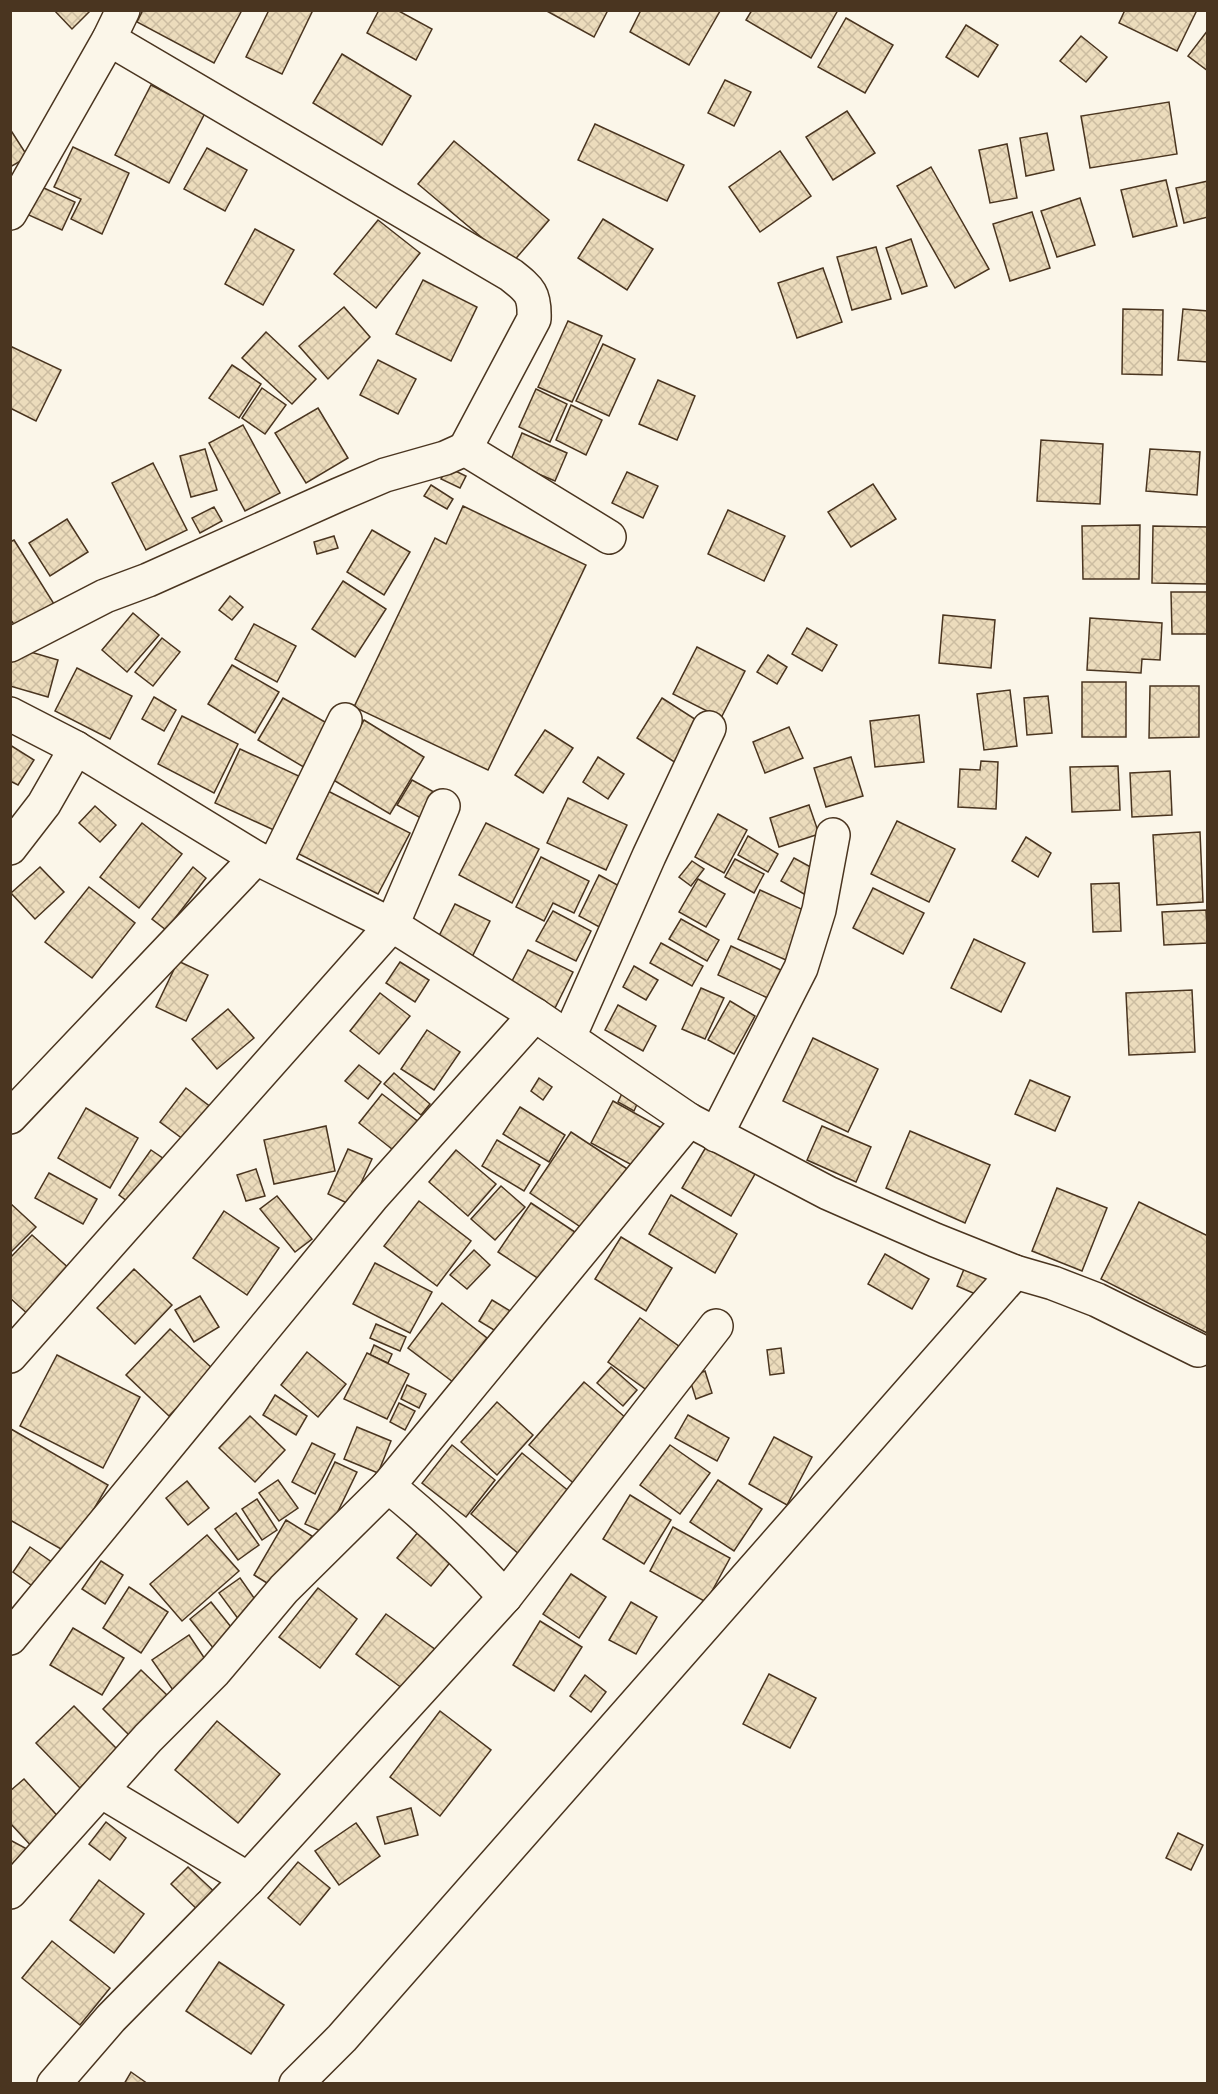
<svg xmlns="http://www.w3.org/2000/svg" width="1218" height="2094" viewBox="0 0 1218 2094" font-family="'Nunito Sans',sans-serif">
	<defs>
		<pattern id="building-cross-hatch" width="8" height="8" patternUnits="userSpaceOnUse" patternTransform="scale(1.5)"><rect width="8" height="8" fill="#ecdcbc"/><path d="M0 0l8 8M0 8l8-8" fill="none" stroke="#ccbda1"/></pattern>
	</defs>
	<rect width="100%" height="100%" fill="#fbf6e9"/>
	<!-- building -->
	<g fill="url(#building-cross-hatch)" stroke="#4a3520" stroke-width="1.5">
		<polygon points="54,10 91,10 72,29"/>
		<polygon points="143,10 242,10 214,63 137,22"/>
		<polygon points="269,10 313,10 282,74 246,57"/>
		<polygon points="379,10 397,10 432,29 416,60 367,33"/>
		<polygon points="545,10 608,10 594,37"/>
		<polygon points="641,10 720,10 720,11 689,65 630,32"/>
		<polygon points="752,10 838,10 811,58 746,20"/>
		<polygon points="1125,10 1197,10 1177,51 1119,23"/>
		<polygon points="846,18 893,45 865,93 818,67"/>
		<polygon points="966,25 998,45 978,77 946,57"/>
		<polygon points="1208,30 1208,71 1188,56"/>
		<polygon points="1081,36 1107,57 1086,82 1060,61"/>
		<polygon points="342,54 411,96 382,145 313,103"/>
		<polygon points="725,80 751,92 734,126 708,113"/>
		<polygon points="151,85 205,113 169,183 115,155"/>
		<polygon points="1169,102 1177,154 1090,168 1081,116"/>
		<polygon points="847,111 875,153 833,180 806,137"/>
		<polygon points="595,124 684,165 667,201 578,160"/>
		<polygon points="10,129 28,157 10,167"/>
		<polygon points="1047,133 1054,170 1026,176 1020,138"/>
		<polygon points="454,141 549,220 512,263 418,184"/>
		<polygon points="1007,144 1017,198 990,203 979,150"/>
		<polygon points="73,147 129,173 102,234 71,219 81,199 54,187"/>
		<polygon points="207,148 247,170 225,211 184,189"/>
		<polygon points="780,151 811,196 760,232 729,187"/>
		<polygon points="931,167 989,269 955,288 897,186"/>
		<polygon points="1166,180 1177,226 1133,237 1121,190"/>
		<polygon points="1208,181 1208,217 1184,223 1176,188"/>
		<polygon points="35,184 75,202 62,230 22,212"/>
		<polygon points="1080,198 1095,245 1057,257 1041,211"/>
		<polygon points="1032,212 1050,268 1010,281 993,224"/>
		<polygon points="603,219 653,249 627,290 578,258"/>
		<polygon points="378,220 420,253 376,308 334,274"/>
		<polygon points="255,229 294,250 263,305 225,284"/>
		<polygon points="911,239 927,286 902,294 886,248"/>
		<polygon points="876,247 891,299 852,310 837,257"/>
		<polygon points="823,268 842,322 797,338 778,283"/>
		<polygon points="423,280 477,307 451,361 396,334"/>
		<polygon points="344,307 370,337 328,379 299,346"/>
		<polygon points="1123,309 1163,310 1162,375 1122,374"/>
		<polygon points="1183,309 1208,311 1208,362 1178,360"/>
		<polygon points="568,321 602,336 572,402 538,387"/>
		<polygon points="266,332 316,379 292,404 242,358"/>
		<polygon points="603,344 635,359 609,416 576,401"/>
		<polygon points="10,346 61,370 36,421 10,408"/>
		<polygon points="378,360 416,379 398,414 360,395"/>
		<polygon points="232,365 261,384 239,418 209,398"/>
		<polygon points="658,380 695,396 677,440 639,424"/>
		<polygon points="262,388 286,405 265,434 242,418"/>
		<polygon points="536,389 567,404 550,442 519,427"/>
		<polygon points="571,405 602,420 586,455 556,440"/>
		<polygon points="318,408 348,458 306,483 275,433"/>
		<polygon points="243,425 280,493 245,511 209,443"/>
		<polygon points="522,433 567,453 555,481 510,462"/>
		<polygon points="1041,440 1103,444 1100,504 1037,501"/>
		<polygon points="205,449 217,490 191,497 180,456"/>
		<polygon points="1150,449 1200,452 1197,495 1146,491"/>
		<polygon points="153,463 187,530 146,550 112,483"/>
		<polygon points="447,467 466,476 460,488 441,479"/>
		<polygon points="627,472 658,486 643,518 612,503"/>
		<polygon points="873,484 896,519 851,547 828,512"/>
		<polygon points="431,485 453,499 447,509 424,496"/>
		<polygon points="463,506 586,565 488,770 354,707 435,538 446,544"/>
		<polygon points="214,507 222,521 200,533 192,518"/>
		<polygon points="728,510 785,536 764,581 708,554"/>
		<polygon points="67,519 88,552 50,576 29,543"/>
		<polygon points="1140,525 1139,579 1083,579 1082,526"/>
		<polygon points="1153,526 1208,527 1208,584 1152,583"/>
		<polygon points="372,530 410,552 384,595 347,572"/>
		<polygon points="334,536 338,548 317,554 314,542"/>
		<polygon points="14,540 54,604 16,627 10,619 10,542"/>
		<polygon points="343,581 386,609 355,657 312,629"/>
		<polygon points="1171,592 1208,592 1208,634 1172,634"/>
		<polygon points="230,596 243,607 232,620 219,610"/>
		<polygon points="133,613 159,635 127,672 102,650"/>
		<polygon points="943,615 995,620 991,668 939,663"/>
		<polygon points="1090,618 1162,623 1160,660 1142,659 1141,673 1087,670"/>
		<polygon points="254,624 296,646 277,682 235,659"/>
		<polygon points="807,628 837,645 822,671 792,654"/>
		<polygon points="162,638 180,652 153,686 135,672"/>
		<polygon points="10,646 58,660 48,697 10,686"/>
		<polygon points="697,647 745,671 721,718 673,694"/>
		<polygon points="768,655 787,667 777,684 757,672"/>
		<polygon points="232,665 279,692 255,733 208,704"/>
		<polygon points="77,668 132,696 110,739 55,711"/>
		<rect x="1082" y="682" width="44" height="55"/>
		<polygon points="1150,686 1199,686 1199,737 1149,738"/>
		<polygon points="1010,690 1017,746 984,750 977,694"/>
		<polygon points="1048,696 1052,733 1027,735 1024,698"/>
		<polygon points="154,697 176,710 164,731 142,719"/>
		<polygon points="283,698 332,726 307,769 258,740"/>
		<polygon points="662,698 701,723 676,763 637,738"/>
		<polygon points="919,715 924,762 875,767 870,721"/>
		<polygon points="182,716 238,744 214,793 158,764"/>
		<polygon points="364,720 424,757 390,814 330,778"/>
		<polygon points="789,727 803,758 765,773 753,742"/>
		<polygon points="545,730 573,748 543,793 515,775"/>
		<polygon points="10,745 34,760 18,785 10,781"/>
		<polygon points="240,749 301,777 276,831 215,803"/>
		<polygon points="598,757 624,774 608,799 583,782"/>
		<polygon points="851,757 863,796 826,807 814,768"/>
		<polygon points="981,761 998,762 996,809 958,807 960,769 980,770"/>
		<polygon points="1118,766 1120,810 1072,812 1070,767"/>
		<polygon points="1170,771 1172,815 1132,817 1130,773"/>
		<polygon points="412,780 443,797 430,823 397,805"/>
		<polygon points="326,790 410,833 378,894 295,852"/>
		<polygon points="568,798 627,825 606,870 547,843"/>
		<polygon points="809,805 819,834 779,847 770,818"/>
		<polygon points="95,806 116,825 100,842 79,823"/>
		<polygon points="718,814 747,830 724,873 695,857"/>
		<polygon points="897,821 955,849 929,902 871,874"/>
		<polygon points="142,823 182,854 139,908 100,877"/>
		<polygon points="486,823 539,849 512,903 459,875"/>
		<polygon points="1200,832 1203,902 1157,905 1153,835"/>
		<polygon points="748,836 778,854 768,872 738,855"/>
		<polygon points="1026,837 1051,853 1038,877 1012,861"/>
		<polygon points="541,857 589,881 574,913 553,903 544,921 516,907"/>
		<polygon points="794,858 818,871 804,894 781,881"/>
		<polygon points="735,859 764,874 754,893 725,877"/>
		<polygon points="692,861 704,869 691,886 679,877"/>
		<polygon points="40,867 64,892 35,919 11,893"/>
		<polygon points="193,867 206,878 166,930 152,919"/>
		<polygon points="599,875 623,888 603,929 579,916"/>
		<polygon points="698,879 725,894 706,927 679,912"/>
		<polygon points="1119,883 1121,931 1093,932 1091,884"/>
		<polygon points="89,887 135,923 92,978 45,942"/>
		<polygon points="873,888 924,913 903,954 853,928"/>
		<polygon points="760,890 808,912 786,960 738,939"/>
		<polygon points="455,904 490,921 470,961 435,944"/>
		<polygon points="1206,910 1208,943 1164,945 1162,912"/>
		<polygon points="553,911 591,931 576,961 536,941"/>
		<polygon points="681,919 719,940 707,961 669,939"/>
		<polygon points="974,939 1025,963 1001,1012 951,988"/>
		<polygon points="661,943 703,966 692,986 650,963"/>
		<polygon points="731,946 783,971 770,999 718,975"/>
		<polygon points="528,950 573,972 555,1008 510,985"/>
		<polygon points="178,961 208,975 186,1021 156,1007"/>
		<polygon points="400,962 429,980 415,1002 386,983"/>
		<polygon points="634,966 658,980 646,1000 623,987"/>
		<polygon points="701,988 724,998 705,1039 682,1029"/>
		<polygon points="1192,990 1195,1052 1129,1055 1126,993"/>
		<polygon points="380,993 410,1016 379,1054 350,1031"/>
		<polygon points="730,1001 755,1016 734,1054 708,1040"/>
		<polygon points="618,1005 656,1026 643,1051 605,1030"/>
		<polygon points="228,1009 254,1038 217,1069 192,1039"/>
		<polygon points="427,1030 460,1052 434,1090 401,1069"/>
		<polygon points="813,1038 878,1069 848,1132 783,1101"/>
		<polygon points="359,1065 381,1082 368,1099 345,1081"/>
		<polygon points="394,1073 430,1104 421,1115 384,1084"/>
		<polygon points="539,1078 552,1087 543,1100 531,1091"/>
		<polygon points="1030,1080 1070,1097 1055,1131 1015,1114"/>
		<polygon points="625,1087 641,1095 634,1111 618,1102"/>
		<polygon points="186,1088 212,1108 187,1142 160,1122"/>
		<polygon points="382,1094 420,1123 397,1153 359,1123"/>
		<polygon points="613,1101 665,1130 643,1171 591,1143"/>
		<polygon points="520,1107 565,1135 549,1162 503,1134"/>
		<polygon points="86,1108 138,1138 110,1188 58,1158"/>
		<polygon points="326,1126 335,1171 274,1184 264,1140"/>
		<polygon points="822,1126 871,1147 856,1182 807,1160"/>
		<polygon points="910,1131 990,1165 965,1223 886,1188"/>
		<polygon points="571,1132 632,1172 591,1234 530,1193"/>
		<polygon points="497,1140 540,1165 524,1191 482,1166"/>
		<polygon points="706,1147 755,1174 731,1216 682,1188"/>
		<polygon points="348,1149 372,1159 351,1205 328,1194"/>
		<polygon points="151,1150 167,1161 135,1207 119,1195"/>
		<polygon points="456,1150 496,1184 468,1216 429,1182"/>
		<polygon points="256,1169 265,1196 246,1201 237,1175"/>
		<polygon points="49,1173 97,1199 83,1224 35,1198"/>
		<polygon points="501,1186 525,1207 495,1240 471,1219"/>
		<polygon points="1057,1188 1107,1208 1082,1271 1032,1251"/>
		<polygon points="671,1195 737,1234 715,1273 649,1234"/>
		<polygon points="277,1196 312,1239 295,1252 260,1209"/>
		<polygon points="419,1201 471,1241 437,1286 384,1246"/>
		<polygon points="1139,1202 1208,1236 1207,1333 1101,1279"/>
		<polygon points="10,1203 36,1227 10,1253"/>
		<polygon points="531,1203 581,1236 548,1285 498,1252"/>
		<polygon points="224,1211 279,1248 247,1295 193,1258"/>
		<polygon points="32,1235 72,1271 30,1316 10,1298 10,1258"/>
		<polygon points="621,1237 672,1268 646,1311 595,1279"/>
		<polygon points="474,1250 490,1265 467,1289 450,1275"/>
		<polygon points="885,1254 929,1279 912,1309 868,1284"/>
		<polygon points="967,1262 990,1273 980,1296 957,1286"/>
		<polygon points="375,1263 432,1292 410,1333 353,1304"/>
		<polygon points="134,1269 172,1305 135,1344 97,1308"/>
		<polygon points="200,1296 219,1327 194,1342 175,1310"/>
		<polygon points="492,1300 517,1315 504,1336 479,1321"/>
		<polygon points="442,1303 487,1338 453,1382 408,1348"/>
		<polygon points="640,1318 680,1347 648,1391 608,1362"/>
		<polygon points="376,1324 406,1337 400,1351 370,1338"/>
		<polygon points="170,1329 214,1370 169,1416 126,1375"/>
		<polygon points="374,1345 392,1354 388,1363 370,1355"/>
		<polygon points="781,1348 784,1373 770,1375 767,1350"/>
		<polygon points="307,1352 346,1384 318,1417 281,1385"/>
		<polygon points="367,1353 409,1374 387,1419 344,1399"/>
		<polygon points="57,1355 140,1397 103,1468 20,1426"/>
		<polygon points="611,1367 637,1390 623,1406 597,1383"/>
		<polygon points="705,1371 712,1393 696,1399 689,1377"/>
		<polygon points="584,1382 633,1424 578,1487 529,1445"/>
		<polygon points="407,1385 426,1394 419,1408 401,1399"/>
		<polygon points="275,1395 307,1416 296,1435 263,1415"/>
		<polygon points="497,1402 533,1435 497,1475 461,1442"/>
		<polygon points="399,1403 415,1411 405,1430 390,1422"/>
		<polygon points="688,1415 729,1438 717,1461 675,1438"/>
		<polygon points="250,1416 285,1450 255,1482 219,1448"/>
		<polygon points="357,1427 391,1441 378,1473 344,1459"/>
		<polygon points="11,1429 108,1485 68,1553 10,1520"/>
		<polygon points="774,1437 812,1457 787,1505 749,1484"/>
		<polygon points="312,1443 335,1454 315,1494 292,1482"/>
		<polygon points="452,1445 495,1480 466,1517 422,1483"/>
		<polygon points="670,1445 710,1473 680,1514 640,1485"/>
		<polygon points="522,1453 570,1492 519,1554 471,1514"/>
		<polygon points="335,1462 357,1472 327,1534 305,1524"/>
		<polygon points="278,1480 298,1508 279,1521 259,1493"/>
		<polygon points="718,1480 762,1509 734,1551 690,1522"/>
		<polygon points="187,1481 209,1508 188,1525 166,1498"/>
		<polygon points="630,1495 671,1520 644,1564 603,1539"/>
		<polygon points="257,1499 277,1530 262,1540 242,1509"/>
		<polygon points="236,1513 259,1545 238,1560 215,1529"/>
		<polygon points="286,1520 312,1536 280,1591 254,1575"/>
		<polygon points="423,1526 457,1554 431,1586 397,1558"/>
		<polygon points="673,1527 730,1558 706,1602 650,1571"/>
		<polygon points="207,1535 239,1571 182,1621 150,1584"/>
		<polygon points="30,1547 59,1567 42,1593 13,1572"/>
		<polygon points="101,1561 123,1575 105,1604 82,1589"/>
		<polygon points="571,1574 606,1597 579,1638 543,1614"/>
		<polygon points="240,1578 259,1605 239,1620 219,1593"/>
		<polygon points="129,1587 168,1612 141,1653 103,1628"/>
		<polygon points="318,1588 357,1619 320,1668 279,1637"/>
		<polygon points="211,1602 235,1632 214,1649 190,1619"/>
		<polygon points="631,1602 657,1617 636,1654 609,1640"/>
		<polygon points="386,1614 436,1650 406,1691 356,1654"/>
		<polygon points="540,1621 582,1647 554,1691 513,1665"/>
		<polygon points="73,1628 124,1658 102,1695 50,1665"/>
		<polygon points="189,1635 211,1668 175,1693 152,1660"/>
		<polygon points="141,1670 168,1696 130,1736 103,1709"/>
		<polygon points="769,1674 816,1698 790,1748 743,1724"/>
		<polygon points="585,1675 606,1692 591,1712 570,1696"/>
		<polygon points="74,1706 118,1750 80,1788 36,1743"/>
		<polygon points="440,1711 491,1750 440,1816 390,1777"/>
		<polygon points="217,1721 280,1774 238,1823 175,1770"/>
		<polygon points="24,1779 63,1822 34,1849 10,1823 10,1791"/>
		<polygon points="411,1808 418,1835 385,1844 377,1817"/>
		<polygon points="106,1822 126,1838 110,1860 89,1844"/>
		<polygon points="356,1823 380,1856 339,1885 315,1851"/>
		<polygon points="1178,1833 1203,1845 1191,1870 1166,1858"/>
		<polygon points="10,1840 27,1849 10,1879"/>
		<polygon points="298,1862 330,1888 300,1925 268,1898"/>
		<polygon points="188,1867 222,1899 205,1917 171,1884"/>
		<polygon points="99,1880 144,1914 114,1953 70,1920"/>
		<polygon points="52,1941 110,1988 80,2025 22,1978"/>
		<polygon points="219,1962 284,2005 251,2054 186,2011"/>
		<polygon points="131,2072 148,2084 124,2084"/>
	</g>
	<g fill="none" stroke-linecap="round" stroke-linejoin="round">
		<defs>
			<g id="minor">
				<path d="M109,39L511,275C530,290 535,294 534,319L465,449"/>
				<polyline points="10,213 109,39 123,10"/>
				<polyline points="10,645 105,596 148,580 338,495 385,475 445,458 465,449 609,537"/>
				<polyline points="10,714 76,748 256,858 392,925 535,1015 689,1120 828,1193 935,1240 1015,1272 1053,1283 1097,1300 1198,1350"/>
				<polyline points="10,848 44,804 76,748"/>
				<polyline points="274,866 345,720"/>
				<polyline points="569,1037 649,856 709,728"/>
				<polyline points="10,1117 256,858"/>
				<polyline points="716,1135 801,968 819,910 833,835"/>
				<polyline points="10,1356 392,925 443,806"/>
				<path d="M388,1486C432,1521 467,1555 505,1597"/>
				<polyline points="10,1638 372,1197 535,1015"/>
				<polyline points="101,1791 248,1879"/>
				<polyline points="10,1892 148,1738 215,1671 284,1589 388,1486 689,1120"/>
				<polyline points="54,2084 111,2018 248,1879 505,1597 716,1326"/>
				<polyline points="296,2084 342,2038 1015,1272"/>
			</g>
		</defs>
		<!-- minor casing -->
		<use href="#minor" stroke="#4a3520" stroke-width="36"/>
		<!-- minor -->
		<use href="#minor" stroke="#fbf6e9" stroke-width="33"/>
	</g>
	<!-- border -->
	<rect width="1218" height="2094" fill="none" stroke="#4a3520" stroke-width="24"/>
</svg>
